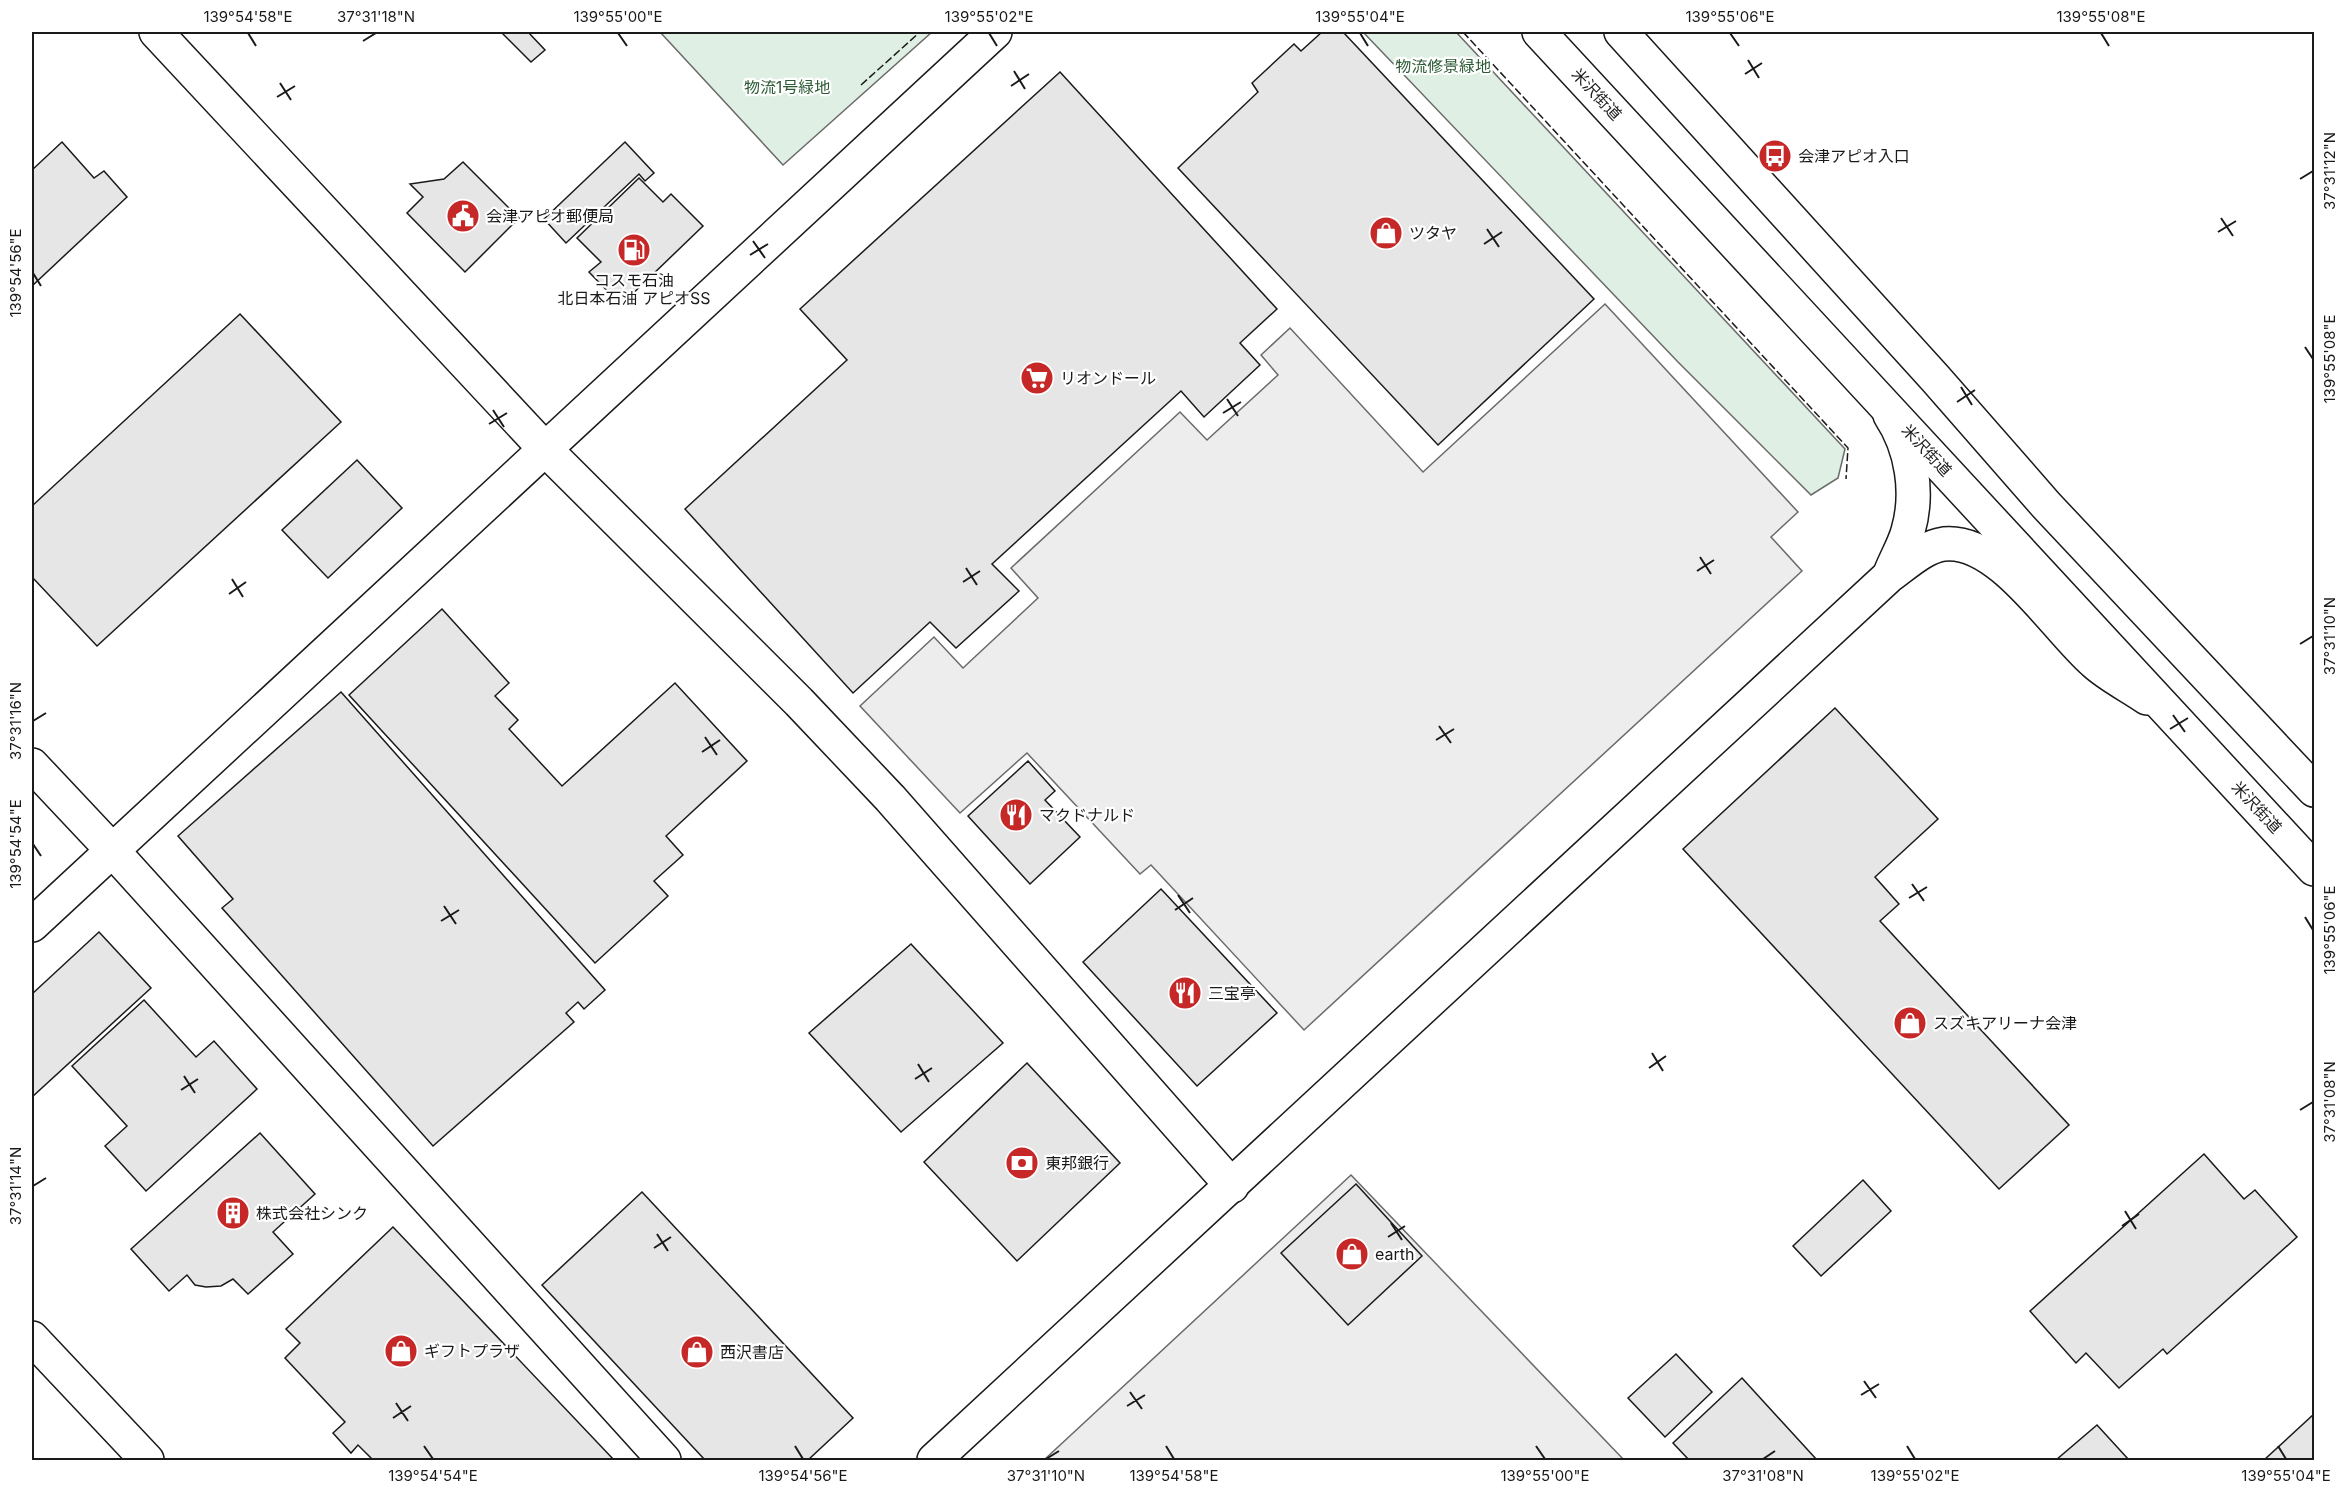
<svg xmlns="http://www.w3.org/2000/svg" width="2346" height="1492" viewBox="0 0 2346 1492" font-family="Inter,'Noto Sans JP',sans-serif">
	<rect width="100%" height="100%" fill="#fff"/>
	<!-- green -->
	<g fill="#e0efe3" stroke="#6a6a6a" stroke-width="1.5">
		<polygon points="660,32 932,32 783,165"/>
		<polygon points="1363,32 1456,32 1845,449 1838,478 1811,495 1678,362"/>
	</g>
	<!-- parking -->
	<g fill="#ededed" stroke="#6a6a6a" stroke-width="1.5">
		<polygon points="1605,304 1798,512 1771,537 1802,571 1304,1030 1151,865 1140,874 1027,753 960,813 860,706 934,637 963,668 1038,598 1011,568 1180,412 1207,440 1278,375 1261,355 1290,328 1423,472"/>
		<polygon points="1351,1175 1624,1460 1044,1460"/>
	</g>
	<!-- building -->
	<g fill="#e6e6e6" stroke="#1a1a1a" stroke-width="1.5">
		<polygon points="501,32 528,32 545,50 531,62"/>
		<polygon points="1322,32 1343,32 1594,299 1438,445 1178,168 1258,92 1252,83 1294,44 1301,51"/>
		<polygon points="1060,72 1277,309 1240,343 1260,365 1204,417 1181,391 992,564 1019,591 956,648 930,622 853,693 685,509 847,360 800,309"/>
		<polygon points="62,142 94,178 104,171 127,197 32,286 32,170"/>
		<polygon points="625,142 654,173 645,181 639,174 566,243 544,219"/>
		<polygon points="463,162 519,218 465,272 407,213 423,197 410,184 444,179"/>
		<polygon points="639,178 663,202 671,194 703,226 621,305 589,272 601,262 577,238"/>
		<polygon points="240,314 341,422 97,646 32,577 32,506"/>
		<polygon points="357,460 402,508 328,578 282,530"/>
		<polygon points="442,609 509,683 495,696 518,720 509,729 562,786 675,683 747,761 666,836 683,855 654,881 668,896 595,963 349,695"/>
		<polygon points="341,692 605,990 584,1009 578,1002 566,1013 574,1022 433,1146 222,908 233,899 178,836"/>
		<polygon points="1835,708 1938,819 1875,877 1899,904 1880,921 2069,1125 1999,1189 1683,849"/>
		<polygon points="1028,761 1055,791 1045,800 1080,837 1030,884 968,816"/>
		<polygon points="1161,889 1277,1013 1197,1086 1083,962"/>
		<polygon points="99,932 151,988 32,1097 32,994"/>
		<polygon points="911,944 1003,1043 901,1132 809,1033"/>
		<polygon points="144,1000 196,1057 214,1041 257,1089 146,1191 105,1146 127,1126 72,1066"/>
		<polygon points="1027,1063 1120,1163 1017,1261 924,1162"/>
		<polygon points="260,1133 315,1194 273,1232 293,1254 248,1294 233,1279 221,1286 206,1287 195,1285 187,1275 169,1291 131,1249"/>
		<polygon points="2204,1154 2244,1199 2255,1190 2297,1237 2167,1354 2163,1349 2119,1388 2086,1353 2076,1363 2030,1311"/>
		<polygon points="1863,1180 1891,1211 1821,1276 1793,1246"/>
		<polygon points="1356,1184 1422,1256 1348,1325 1281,1253"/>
		<polygon points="642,1192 853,1418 808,1460 705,1460 542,1285"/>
		<polygon points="393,1227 614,1460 373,1460 358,1445 351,1453 333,1433 345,1422 285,1358 300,1343 286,1329"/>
		<polygon points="1676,1354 1712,1392 1665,1437 1628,1398"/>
		<polygon points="1742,1378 1817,1460 1689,1460 1673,1443"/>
		<polygon points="2314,1414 2314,1460 2264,1460"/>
		<polygon points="2097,1425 2129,1460 2056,1460"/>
	</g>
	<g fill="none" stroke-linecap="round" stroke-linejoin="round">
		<defs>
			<g id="minor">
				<polyline points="156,32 545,449 799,702 890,798 1232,1186"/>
				<path d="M1890,574C1895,560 1904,546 1908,531C1919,493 1912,448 1890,415"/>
				<polyline points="32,765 112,850 664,1460"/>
				<polyline points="32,1338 147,1460"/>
				<path d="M934,1460L1889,576C1906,564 1923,547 1944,544C2000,538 2055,628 2094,662C2109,676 2130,686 2147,698"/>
			</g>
			<polyline id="tertiary" points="32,925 995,32"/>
			<g id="trunk">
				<polyline points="1539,32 2314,869"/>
				<polyline points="1621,32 1935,378 2047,506 2314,790"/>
			</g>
		</defs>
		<!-- minor casing -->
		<use href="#minor" stroke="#1a1a1a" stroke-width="36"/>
		<!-- tertiary casing -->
		<use href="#tertiary" stroke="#1a1a1a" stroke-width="36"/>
		<!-- trunk casing -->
		<use href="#trunk" stroke="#1a1a1a" stroke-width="36"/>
		<!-- minor -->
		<use href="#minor" stroke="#fff" stroke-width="33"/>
		<!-- tertiary -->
		<use href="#tertiary" stroke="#fff" stroke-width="33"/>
		<!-- trunk -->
		<use href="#trunk" stroke="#fff" stroke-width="33"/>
		<!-- fence -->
		<g stroke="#1a1a1a" stroke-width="1.5" stroke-dasharray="8 3" stroke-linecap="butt">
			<polyline points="1463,32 1848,448 1846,479"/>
			<polyline points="861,85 920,32"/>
		</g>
	</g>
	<!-- ticks -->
	<path fill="none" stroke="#1a1a1a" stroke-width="2" d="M248,33L256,46M618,33L627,46M989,33L997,46M1360,33L1368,46M1730,33L1739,46M2101,33L2109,46M363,41L376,33M1748,60L1759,78M1014,71L1025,89M1745,74L1762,63M280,83L291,100M1011,86L1029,74M277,97L295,86M2300,179L2313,171M2221,218L2233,236M1487,229L1499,247M2218,232L2236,221M753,241L765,258M1484,244L1502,232M750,255L768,244M33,273L41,286M2305,347L2313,359M1961,387L1972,405M1227,399L1238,416M1957,402L1975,390M493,410L504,427M1223,413L1241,402M489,424L507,413M1700,557L1711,574M966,568L977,585M1697,571L1714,560M232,579L243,597M963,582L980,571M229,594L246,582M2300,644L2313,636M2173,715L2185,732M33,721L46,713M1439,726L1451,743M2170,729L2188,718M705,737L717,755M1436,740L1454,729M702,752L720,740M33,844L41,856M1912,884L1924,901M1178,895L1190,913M1909,898L1927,887M444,906L456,924M1175,910L1193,898M2305,917L2313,930M441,921L459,910M1652,1053L1663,1071M918,1064L929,1082M1649,1068L1666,1056M184,1076L195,1093M915,1079L932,1068M181,1090L198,1079M2300,1110L2313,1102M33,1186L46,1178M2125,1211L2136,1229M1391,1223L1402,1240M2122,1226L2139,1214M657,1234L668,1251M1388,1237L1405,1226M654,1248L671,1237M1864,1381L1876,1398M1130,1392L1142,1409M1861,1395L1879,1384M396,1403L408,1421M1127,1406L1145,1395M393,1418L411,1406M424,1446L433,1459M795,1446L803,1459M1166,1446L1174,1459M1536,1446L1545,1459M1907,1446L1915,1459M2278,1446L2286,1459M1046,1459L1059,1451M1763,1459L1775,1451"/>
	<!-- icons -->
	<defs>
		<symbol id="bus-disc" viewBox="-11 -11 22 22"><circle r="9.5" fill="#c62828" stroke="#fff"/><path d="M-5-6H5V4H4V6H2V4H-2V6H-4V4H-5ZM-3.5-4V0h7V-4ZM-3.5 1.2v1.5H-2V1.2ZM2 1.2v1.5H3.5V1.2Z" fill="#fff"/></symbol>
		<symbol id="civic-disc" viewBox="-11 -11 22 22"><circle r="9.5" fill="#c62828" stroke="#fff"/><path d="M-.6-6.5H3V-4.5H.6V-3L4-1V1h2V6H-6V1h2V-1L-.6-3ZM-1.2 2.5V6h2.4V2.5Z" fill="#fff"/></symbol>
		<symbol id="shop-disc" viewBox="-11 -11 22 22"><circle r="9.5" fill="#c62828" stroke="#fff"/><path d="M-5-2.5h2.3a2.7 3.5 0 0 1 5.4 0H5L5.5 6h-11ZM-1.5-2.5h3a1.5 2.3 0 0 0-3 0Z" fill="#fff"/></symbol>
		<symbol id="fuel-disc" viewBox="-11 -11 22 22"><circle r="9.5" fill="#c62828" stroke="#fff"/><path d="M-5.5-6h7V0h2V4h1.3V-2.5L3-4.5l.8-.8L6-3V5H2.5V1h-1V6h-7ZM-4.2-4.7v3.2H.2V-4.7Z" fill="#fff"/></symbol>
		<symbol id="supermarket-disc" viewBox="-11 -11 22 22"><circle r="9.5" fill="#c62828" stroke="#fff"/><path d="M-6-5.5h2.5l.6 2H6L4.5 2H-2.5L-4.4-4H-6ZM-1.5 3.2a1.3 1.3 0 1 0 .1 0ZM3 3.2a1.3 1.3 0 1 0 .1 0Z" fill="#fff"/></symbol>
		<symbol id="restaurant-disc" viewBox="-11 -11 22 22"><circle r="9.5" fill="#c62828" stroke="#fff"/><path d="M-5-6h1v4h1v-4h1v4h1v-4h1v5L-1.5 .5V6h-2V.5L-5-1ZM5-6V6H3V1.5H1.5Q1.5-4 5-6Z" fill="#fff"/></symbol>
		<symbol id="bank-disc" viewBox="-11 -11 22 22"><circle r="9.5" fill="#c62828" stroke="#fff"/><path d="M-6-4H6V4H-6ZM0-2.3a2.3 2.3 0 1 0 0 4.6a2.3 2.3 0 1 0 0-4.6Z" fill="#fff"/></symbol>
		<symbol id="building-disc" viewBox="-11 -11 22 22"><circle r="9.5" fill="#c62828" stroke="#fff"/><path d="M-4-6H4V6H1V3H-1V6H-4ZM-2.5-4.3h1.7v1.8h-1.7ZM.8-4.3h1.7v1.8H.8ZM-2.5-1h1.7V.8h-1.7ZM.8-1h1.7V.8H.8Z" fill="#fff"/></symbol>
	</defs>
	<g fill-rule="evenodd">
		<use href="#bus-disc" x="1756" y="137" width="38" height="38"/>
		<use href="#civic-disc" x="444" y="197" width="38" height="38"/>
		<use href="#shop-disc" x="1367" y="214" width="38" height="38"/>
		<use href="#fuel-disc" x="615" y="231" width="38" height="38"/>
		<use href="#supermarket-disc" x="1018" y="359" width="38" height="38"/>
		<use href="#restaurant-disc" x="997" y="796" width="38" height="38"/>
		<use href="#restaurant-disc" x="1166" y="974" width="38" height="38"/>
		<use href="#shop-disc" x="1891" y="1004" width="38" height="38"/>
		<use href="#bank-disc" x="1003" y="1144" width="38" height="38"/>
		<use href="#building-disc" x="214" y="1194" width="38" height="38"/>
		<use href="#shop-disc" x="1333" y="1235" width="38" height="38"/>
		<use href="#shop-disc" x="382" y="1332" width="38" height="38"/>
		<use href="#shop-disc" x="678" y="1333" width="38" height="38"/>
	</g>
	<g text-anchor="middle" stroke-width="4.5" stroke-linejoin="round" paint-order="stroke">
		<!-- park labels -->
		<g font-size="16" fill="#2b5a34" stroke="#fff">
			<text x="1443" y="72">物流修景緑地</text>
			<text x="787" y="93">物流1号緑地</text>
		</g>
		<!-- street labels -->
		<g font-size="16" fill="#1a1a1a" stroke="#fff">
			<text transform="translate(1597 94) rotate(47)" y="6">米沢街道</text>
			<text transform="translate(1927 450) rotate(47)" y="6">米沢街道</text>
			<text transform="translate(2257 807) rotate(47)" y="6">米沢街道</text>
		</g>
		<!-- poi labels -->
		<g font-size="16" fill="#1a1a1a" stroke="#fff" text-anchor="start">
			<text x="1798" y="162">会津アピオ入口</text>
			<text x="486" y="222">会津アピオ郵便局</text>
			<text x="1409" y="239">ツタヤ</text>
			<text x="634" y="286" text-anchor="middle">コスモ石油<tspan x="634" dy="18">北日本石油 アピオSS</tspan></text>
			<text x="1060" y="384">リオンドール</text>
			<text x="1039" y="821">マクドナルド</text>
			<text x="1208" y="999">三宝亭</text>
			<text x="1933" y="1029">スズキアリーナ会津</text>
			<text x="1045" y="1169">東邦銀行</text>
			<text x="256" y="1219">株式会社シンク</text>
			<text x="1375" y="1260">earth</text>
			<text x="424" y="1357">ギフトプラザ</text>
			<text x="720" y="1358">西沢書店</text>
		</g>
	</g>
	<!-- border -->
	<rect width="2346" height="1492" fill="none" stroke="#ffffff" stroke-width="66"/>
	<rect x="33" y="33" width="2280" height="1426" fill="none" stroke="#1a1a1a" stroke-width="2"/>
	<g font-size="15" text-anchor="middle" fill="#1a1a1a">
		<text x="248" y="22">139°54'58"E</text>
		<text x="376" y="22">37°31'18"N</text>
		<text x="618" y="22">139°55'00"E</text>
		<text x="989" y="22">139°55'02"E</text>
		<text x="1360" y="22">139°55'04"E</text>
		<text x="1730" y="22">139°55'06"E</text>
		<text x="2101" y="22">139°55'08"E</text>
		<text transform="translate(2330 171) rotate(-90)" y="5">37°31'12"N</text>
		<text transform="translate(16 273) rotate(-90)" y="5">139°54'56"E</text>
		<text transform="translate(2330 359) rotate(-90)" y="5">139°55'08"E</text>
		<text transform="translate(2330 636) rotate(-90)" y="5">37°31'10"N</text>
		<text transform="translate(16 721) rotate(-90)" y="5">37°31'16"N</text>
		<text transform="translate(16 844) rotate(-90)" y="5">139°54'54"E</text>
		<text transform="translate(2330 930) rotate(-90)" y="5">139°55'06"E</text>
		<text transform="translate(2330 1102) rotate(-90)" y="5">37°31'08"N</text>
		<text transform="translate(16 1186) rotate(-90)" y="5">37°31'14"N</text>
		<text x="433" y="1481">139°54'54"E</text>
		<text x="803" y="1481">139°54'56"E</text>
		<text x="1046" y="1481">37°31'10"N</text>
		<text x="1174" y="1481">139°54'58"E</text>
		<text x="1545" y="1481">139°55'00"E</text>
		<text x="1763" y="1481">37°31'08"N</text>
		<text x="1915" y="1481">139°55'02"E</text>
		<text x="2286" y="1481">139°55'04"E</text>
	</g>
</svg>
